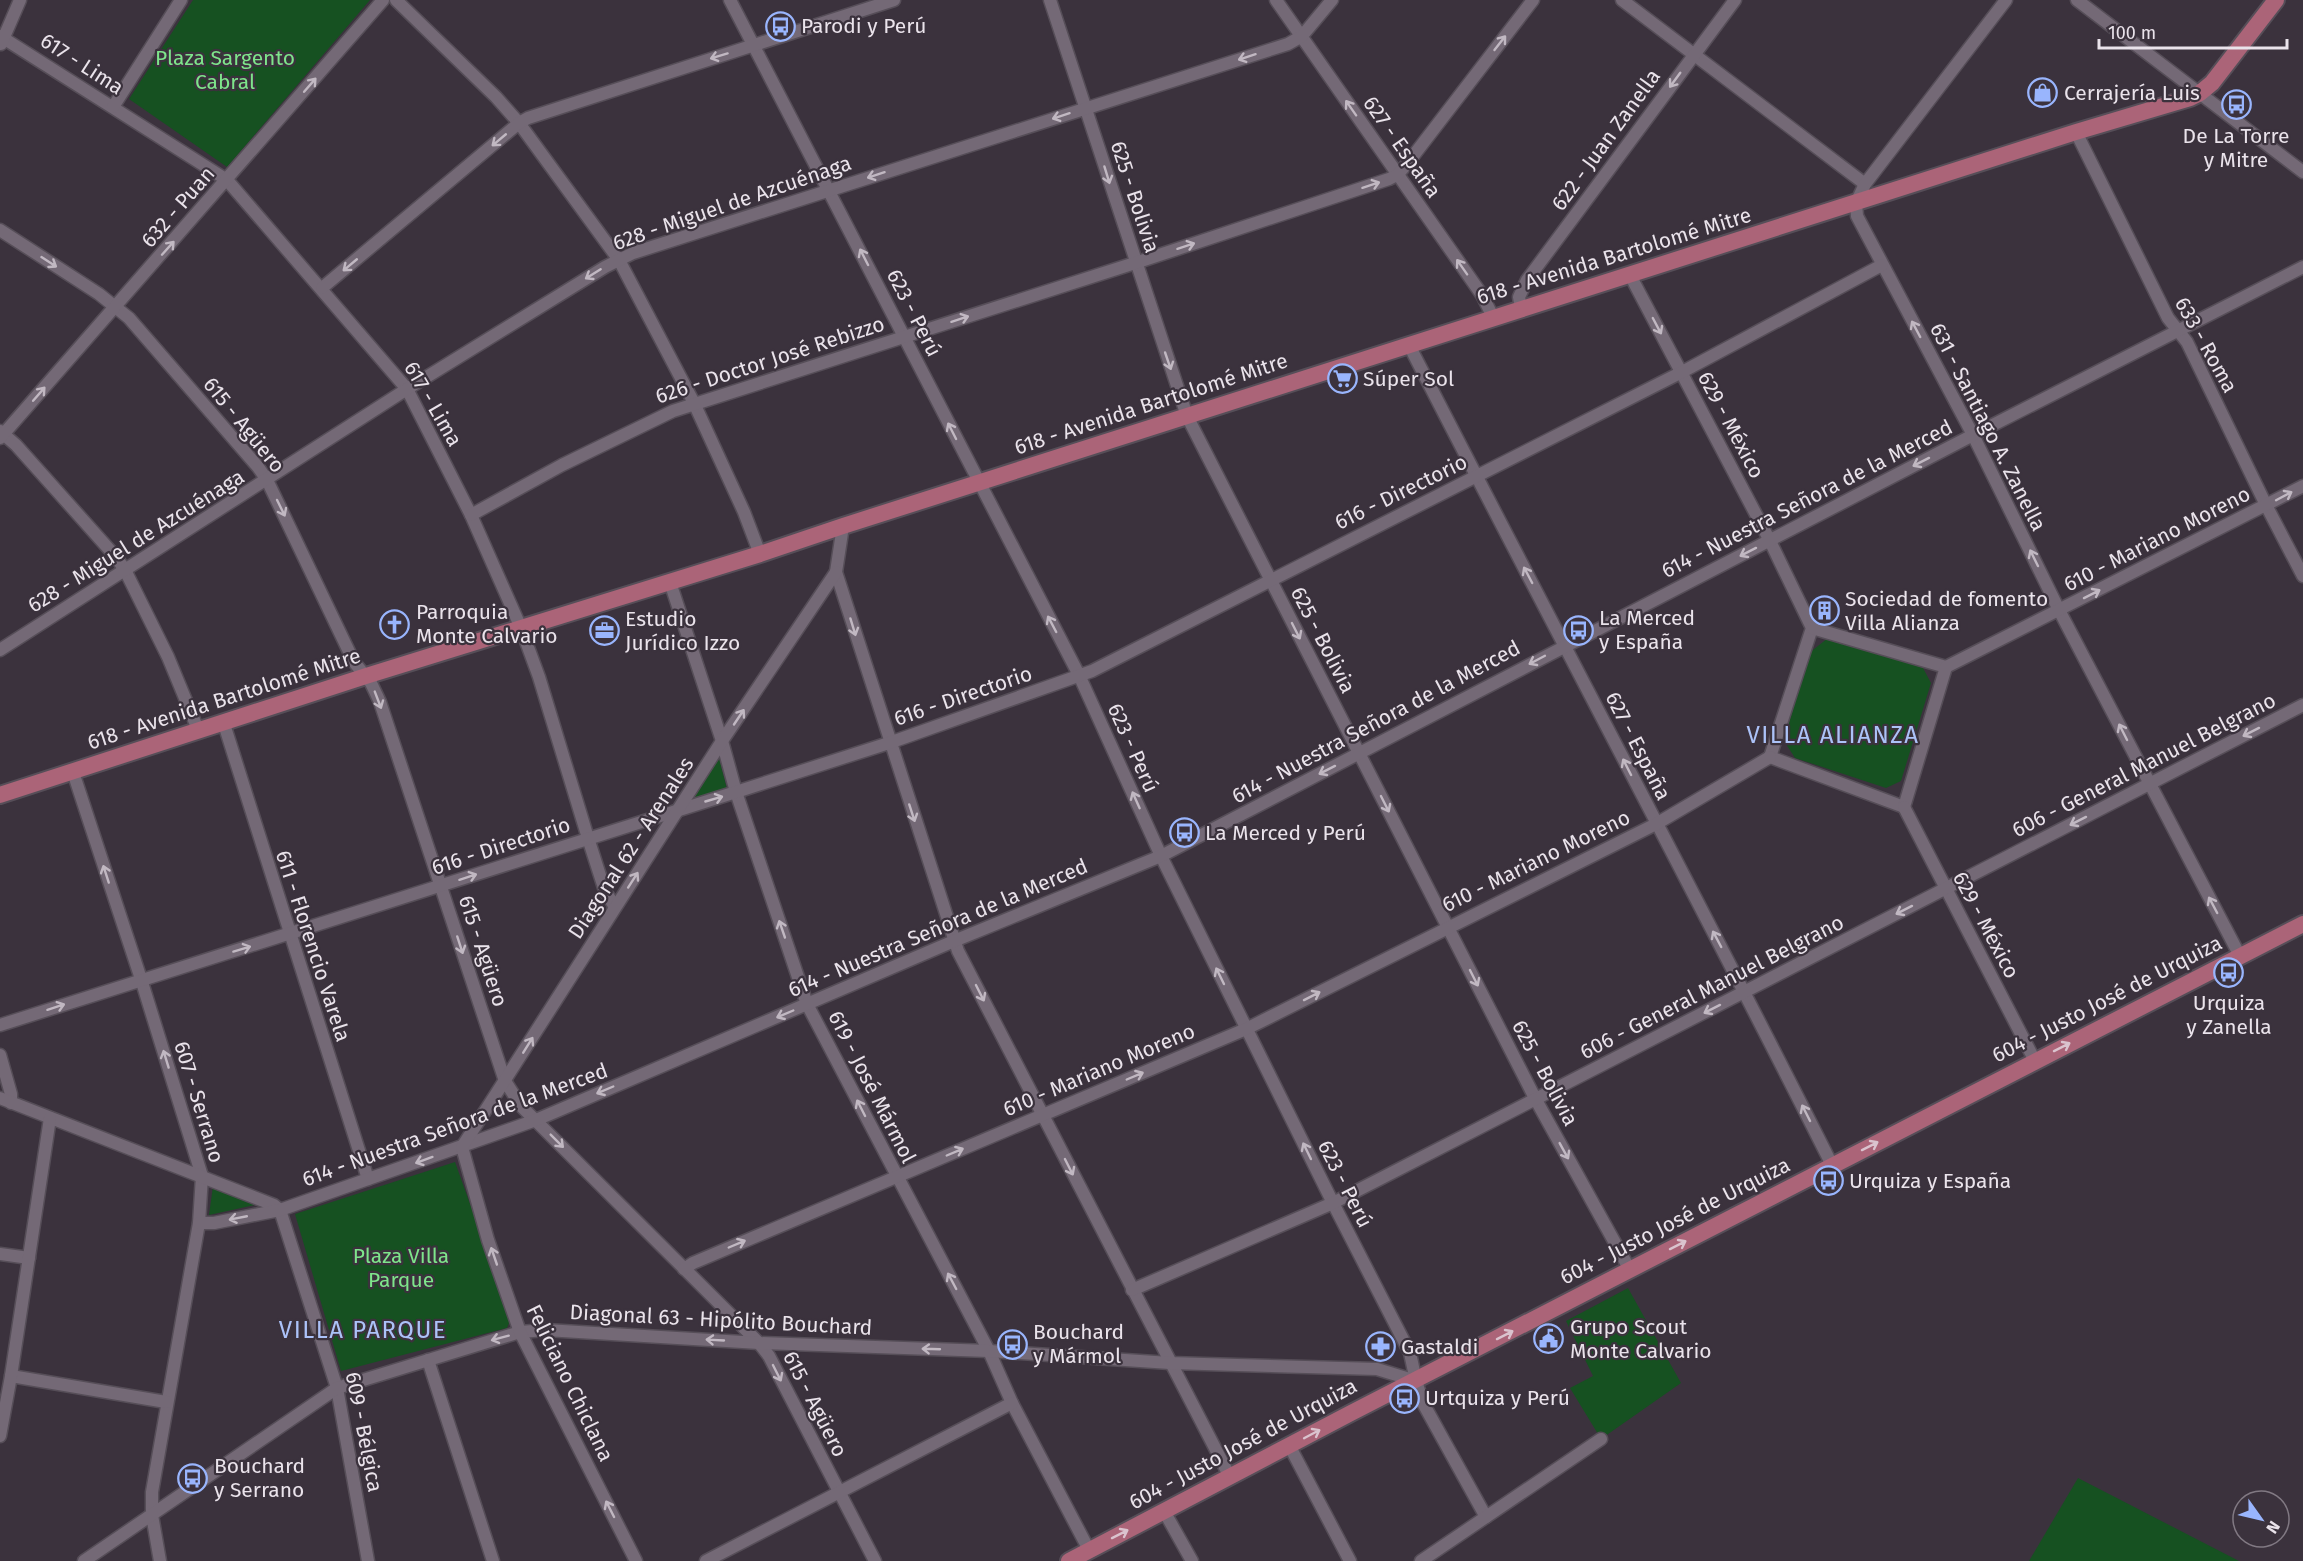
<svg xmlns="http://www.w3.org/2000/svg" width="2303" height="1561" viewBox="0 0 2303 1561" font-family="'Fira Sans',sans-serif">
	<rect width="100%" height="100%" fill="#3b323d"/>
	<!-- green -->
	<g fill="#165121">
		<polygon points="193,0 370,0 227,167 129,99"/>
		<polygon points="1828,638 1923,668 1931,683 1901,781 1886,788 1795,758 1784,741 1809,653"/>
		<polygon points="719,758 727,789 693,799"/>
		<polygon points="455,1162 511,1318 507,1328 341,1371 295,1214"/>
		<polygon points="213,1186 259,1204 209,1215"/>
		<polygon points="1628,1288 1681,1383 1601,1439 1570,1388 1593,1376 1566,1321"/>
		<polygon points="2078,1478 2239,1561 2029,1561"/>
	</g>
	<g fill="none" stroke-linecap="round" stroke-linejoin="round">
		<defs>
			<g id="minor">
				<polyline points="396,0 496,97 519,123 619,260 694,403 744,512 760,554"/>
				<polyline points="730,0 1079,675 1161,856 1333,1203 1410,1353 1416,1381 1423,1403 1486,1517"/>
				<polyline points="1050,0 1187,416 1536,1100 1630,1270"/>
				<polyline points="1276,0 1482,295 1493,317"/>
				<polyline points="1622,0 1865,184"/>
				<polyline points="2006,0 1865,184 1856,203 1857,216 1973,435 2059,610 2240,956"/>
				<polyline points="2077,0 2303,172"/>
				<polyline points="0,36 227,180 407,389 471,515 521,628 539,677 588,838 605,891 615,907"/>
				<polyline points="1,44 20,0"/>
				<polyline points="113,107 181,0"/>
				<polyline points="2076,132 2168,318 2187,342 2266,505 2303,576"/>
				<polyline points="0,230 99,294 129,318 258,467 267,480 354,662 371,683 380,702 505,1081 521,1106 759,1343 769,1356 875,1561"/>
				<polyline points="1630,275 1770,541 1812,628 1770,757"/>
				<polyline points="322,288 519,123 528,118 894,0"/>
				<polyline points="1521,308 1519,297 1527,280 1735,0"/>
				<path d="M1409,345C1549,619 1694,890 1832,1165"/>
				<polyline points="0,431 16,445 116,557 125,570 168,657 199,732"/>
				<polyline points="0,438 383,0"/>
				<polyline points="471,515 562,465 673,411 1135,263 1389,179 1397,175 1407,164 1533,0"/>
				<polyline points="843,526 836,572 958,951 1230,1477"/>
				<polyline points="670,582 722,741 736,792 807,1004 989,1351 1012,1403 1089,1550"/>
				<polyline points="1812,628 1946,667"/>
				<polyline points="0,650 407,389 605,267 633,253 1288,44 1302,36 1332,0"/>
				<polyline points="224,724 368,1179"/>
				<polyline points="1770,757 1904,807"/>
				<polyline points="73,772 141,979 202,1176 199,1223 152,1492 152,1515 160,1561"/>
				<polyline points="1904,807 1946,667 2303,486"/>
				<polyline points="1904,807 2035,1061"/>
				<polyline points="0,1025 736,792 889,743 1092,671 1682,372 1882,265"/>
				<polyline points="0,1055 11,1094 11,1103"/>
				<polyline points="0,1098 274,1205 280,1210 337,1388 368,1561"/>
				<polyline points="199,1223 214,1223 280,1210 536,1120 954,941 1161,856 1973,435 2303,267"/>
				<polyline points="0,1254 29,1258"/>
				<polyline points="684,1269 693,1263 1246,1029 1656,824 1770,757"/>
				<polyline points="1132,1290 1333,1203 2303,705"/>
				<polyline points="428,1360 493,1561"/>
				<polyline points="11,1376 166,1402"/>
				<polyline points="0,1436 11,1376 50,1118"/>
				<polyline points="1289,1445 1350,1561"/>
				<polyline points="1164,1511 1192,1561"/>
				<polyline points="84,1561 337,1388 520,1332 546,1330 759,1343 989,1351 1170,1363 1377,1369 1416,1381"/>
				<polyline points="636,1561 520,1332 488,1240 462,1147 722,741 836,572"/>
				<polyline points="706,1561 1012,1403"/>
				<polyline points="1421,1561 1601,1439"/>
			</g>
			<g id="major">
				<polyline points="0,795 366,676 760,554 843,526 2076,132 2190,98 2200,93 2212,83 2276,0"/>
				<polyline points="1069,1561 1351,1413 2303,924"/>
			</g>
		</defs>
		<!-- minor casing -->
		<use href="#minor" stroke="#564e58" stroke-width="15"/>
		<!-- major casing -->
		<use href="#major" stroke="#564e58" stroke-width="20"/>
		<!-- minor -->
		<use href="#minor" stroke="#746976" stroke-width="12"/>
		<!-- major -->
		<use href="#major" stroke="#ab6478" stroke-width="16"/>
	</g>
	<!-- one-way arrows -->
	<defs><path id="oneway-shaft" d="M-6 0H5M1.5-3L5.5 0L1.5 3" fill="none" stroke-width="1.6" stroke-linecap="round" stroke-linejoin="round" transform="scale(1.5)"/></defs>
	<g stroke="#c1b8c2">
		<use href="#oneway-shaft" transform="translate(1500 43) rotate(-52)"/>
		<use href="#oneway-shaft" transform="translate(719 56) rotate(163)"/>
		<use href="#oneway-shaft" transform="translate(1247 57) rotate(162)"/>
		<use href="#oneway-shaft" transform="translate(1675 80) rotate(126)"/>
		<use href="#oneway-shaft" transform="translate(310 85) rotate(-49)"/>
		<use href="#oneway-shaft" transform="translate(1351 108) rotate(-125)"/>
		<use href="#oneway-shaft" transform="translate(1061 116) rotate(162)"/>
		<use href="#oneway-shaft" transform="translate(499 140) rotate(140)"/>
		<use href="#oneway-shaft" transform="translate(876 175) rotate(162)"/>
		<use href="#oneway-shaft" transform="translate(1107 175) rotate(73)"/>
		<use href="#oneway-shaft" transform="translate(1371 185) rotate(-18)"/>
		<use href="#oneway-shaft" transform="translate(1186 246) rotate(-18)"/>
		<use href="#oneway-shaft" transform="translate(168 248) rotate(-48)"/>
		<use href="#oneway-shaft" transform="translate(864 257) rotate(-117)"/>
		<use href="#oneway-shaft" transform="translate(49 262) rotate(33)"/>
		<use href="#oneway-shaft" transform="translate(350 265) rotate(140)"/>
		<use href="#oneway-shaft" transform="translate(1462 267) rotate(-125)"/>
		<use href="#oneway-shaft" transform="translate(593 274) rotate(148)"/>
		<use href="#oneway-shaft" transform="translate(960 319) rotate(-18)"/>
		<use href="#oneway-shaft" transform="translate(1657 326) rotate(62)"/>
		<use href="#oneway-shaft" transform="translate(1916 329) rotate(-118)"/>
		<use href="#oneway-shaft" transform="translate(1168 361) rotate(71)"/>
		<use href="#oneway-shaft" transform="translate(39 394) rotate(-49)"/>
		<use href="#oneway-shaft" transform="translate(952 431) rotate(-117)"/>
		<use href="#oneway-shaft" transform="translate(1921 462) rotate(153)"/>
		<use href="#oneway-shaft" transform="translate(2284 496) rotate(-28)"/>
		<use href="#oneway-shaft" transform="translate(281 508) rotate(64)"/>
		<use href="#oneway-shaft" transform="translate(1748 552) rotate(153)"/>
		<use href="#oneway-shaft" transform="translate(2034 558) rotate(-116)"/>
		<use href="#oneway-shaft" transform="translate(1528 575) rotate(-118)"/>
		<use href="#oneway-shaft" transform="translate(2092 594) rotate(-27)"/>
		<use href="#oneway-shaft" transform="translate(1052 624) rotate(-118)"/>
		<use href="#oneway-shaft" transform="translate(853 627) rotate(73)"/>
		<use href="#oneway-shaft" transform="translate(1296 631) rotate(63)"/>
		<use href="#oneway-shaft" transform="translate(1537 660) rotate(152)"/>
		<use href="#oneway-shaft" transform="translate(378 700) rotate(69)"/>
		<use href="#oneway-shaft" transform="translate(739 717) rotate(-56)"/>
		<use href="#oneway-shaft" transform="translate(2123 732) rotate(-117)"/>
		<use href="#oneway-shaft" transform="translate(2251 732) rotate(153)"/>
		<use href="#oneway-shaft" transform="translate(1627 767) rotate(-117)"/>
		<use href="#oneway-shaft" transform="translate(1327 770) rotate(153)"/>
		<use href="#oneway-shaft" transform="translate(714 799) rotate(-16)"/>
		<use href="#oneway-shaft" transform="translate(1136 800) rotate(-114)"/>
		<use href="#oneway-shaft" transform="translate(1385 804) rotate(63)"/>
		<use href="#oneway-shaft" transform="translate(912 813) rotate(72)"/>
		<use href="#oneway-shaft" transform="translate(2078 821) rotate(153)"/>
		<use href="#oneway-shaft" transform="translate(106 874) rotate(-108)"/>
		<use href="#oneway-shaft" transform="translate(468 877) rotate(-18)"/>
		<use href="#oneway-shaft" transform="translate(633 880) rotate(-57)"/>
		<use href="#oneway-shaft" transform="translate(2213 905) rotate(-118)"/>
		<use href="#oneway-shaft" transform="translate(1904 910) rotate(153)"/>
		<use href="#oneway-shaft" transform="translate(782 929) rotate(-109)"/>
		<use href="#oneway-shaft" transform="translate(1717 939) rotate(-118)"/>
		<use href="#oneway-shaft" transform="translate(460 945) rotate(72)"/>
		<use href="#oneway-shaft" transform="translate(242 949) rotate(-17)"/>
		<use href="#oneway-shaft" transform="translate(1220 976) rotate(-116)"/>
		<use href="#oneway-shaft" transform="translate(1474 978) rotate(63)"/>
		<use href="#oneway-shaft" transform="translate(980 993) rotate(63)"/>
		<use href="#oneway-shaft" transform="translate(1312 996) rotate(-27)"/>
		<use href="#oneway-shaft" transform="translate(56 1007) rotate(-18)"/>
		<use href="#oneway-shaft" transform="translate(1712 1009) rotate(153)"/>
		<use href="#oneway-shaft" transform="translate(785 1014) rotate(157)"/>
		<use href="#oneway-shaft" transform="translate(528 1045) rotate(-58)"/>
		<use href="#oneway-shaft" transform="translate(166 1059) rotate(-107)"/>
		<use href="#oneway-shaft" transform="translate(1135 1076) rotate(-23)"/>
		<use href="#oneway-shaft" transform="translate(605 1090) rotate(157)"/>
		<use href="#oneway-shaft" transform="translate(861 1108) rotate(-117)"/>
		<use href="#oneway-shaft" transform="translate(1806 1113) rotate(-117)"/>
		<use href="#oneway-shaft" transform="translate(557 1141) rotate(45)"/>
		<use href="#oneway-shaft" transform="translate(1307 1151) rotate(-116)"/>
		<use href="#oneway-shaft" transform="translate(1564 1151) rotate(61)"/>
		<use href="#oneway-shaft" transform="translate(955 1152) rotate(-23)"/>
		<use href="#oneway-shaft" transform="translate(424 1160) rotate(160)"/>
		<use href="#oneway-shaft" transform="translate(1069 1167) rotate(63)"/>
		<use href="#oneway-shaft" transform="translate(238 1218) rotate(169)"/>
		<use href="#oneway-shaft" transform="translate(737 1244) rotate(-23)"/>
		<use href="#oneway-shaft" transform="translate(494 1256) rotate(-109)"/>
		<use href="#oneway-shaft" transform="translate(952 1281) rotate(-118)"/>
		<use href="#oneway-shaft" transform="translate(500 1338) rotate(165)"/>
		<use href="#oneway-shaft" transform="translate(715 1340) rotate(-177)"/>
		<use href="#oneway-shaft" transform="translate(931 1349) rotate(-178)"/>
		<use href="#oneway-shaft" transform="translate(777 1373) rotate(63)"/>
		<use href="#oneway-shaft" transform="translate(610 1509) rotate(-117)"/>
	</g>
	<g stroke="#dac3ce">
		<use href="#oneway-shaft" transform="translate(2062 1047) rotate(-27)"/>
		<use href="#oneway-shaft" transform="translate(1870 1146) rotate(-27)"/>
		<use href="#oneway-shaft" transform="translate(1678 1245) rotate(-27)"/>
		<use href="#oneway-shaft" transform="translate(1505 1335) rotate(-27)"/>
		<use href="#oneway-shaft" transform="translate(1312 1434) rotate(-28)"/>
		<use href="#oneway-shaft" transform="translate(1120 1534) rotate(-27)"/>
	</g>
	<!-- icons -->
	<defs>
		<symbol id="bus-ring" viewBox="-11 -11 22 22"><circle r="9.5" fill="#3b323d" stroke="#99b5fd" stroke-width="1.5"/><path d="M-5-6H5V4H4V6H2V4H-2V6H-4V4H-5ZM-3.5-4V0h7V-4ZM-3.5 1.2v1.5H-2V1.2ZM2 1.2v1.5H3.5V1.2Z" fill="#99b5fd"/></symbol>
		<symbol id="shop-ring" viewBox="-11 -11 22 22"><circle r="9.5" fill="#3b323d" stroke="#99b5fd" stroke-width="1.5"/><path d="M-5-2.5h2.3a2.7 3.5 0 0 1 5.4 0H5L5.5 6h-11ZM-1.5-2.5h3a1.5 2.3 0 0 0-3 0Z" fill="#99b5fd"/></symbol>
		<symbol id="supermarket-ring" viewBox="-11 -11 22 22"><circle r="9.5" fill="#3b323d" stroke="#99b5fd" stroke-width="1.5"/><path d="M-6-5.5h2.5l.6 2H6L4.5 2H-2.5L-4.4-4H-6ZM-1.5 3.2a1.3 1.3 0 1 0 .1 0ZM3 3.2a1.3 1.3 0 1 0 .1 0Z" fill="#99b5fd"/></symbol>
		<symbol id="building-ring" viewBox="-11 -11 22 22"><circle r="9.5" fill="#3b323d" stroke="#99b5fd" stroke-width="1.5"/><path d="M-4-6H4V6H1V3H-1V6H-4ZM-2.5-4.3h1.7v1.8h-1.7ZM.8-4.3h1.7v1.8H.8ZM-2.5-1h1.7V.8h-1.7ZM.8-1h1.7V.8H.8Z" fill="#99b5fd"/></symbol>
		<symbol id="church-ring" viewBox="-11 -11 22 22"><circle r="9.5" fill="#3b323d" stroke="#99b5fd" stroke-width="1.5"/><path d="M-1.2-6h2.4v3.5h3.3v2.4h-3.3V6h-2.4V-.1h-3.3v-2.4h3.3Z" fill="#99b5fd"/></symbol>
		<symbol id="office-ring" viewBox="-11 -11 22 22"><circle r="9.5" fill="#3b323d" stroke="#99b5fd" stroke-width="1.5"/><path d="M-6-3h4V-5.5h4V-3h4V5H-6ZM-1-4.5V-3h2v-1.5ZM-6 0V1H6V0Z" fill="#99b5fd"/></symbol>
		<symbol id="civic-ring" viewBox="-11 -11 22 22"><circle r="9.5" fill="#3b323d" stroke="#99b5fd" stroke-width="1.5"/><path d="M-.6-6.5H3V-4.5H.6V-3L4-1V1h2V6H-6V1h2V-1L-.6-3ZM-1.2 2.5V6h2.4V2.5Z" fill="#99b5fd"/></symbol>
		<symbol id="pharmacy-ring" viewBox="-11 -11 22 22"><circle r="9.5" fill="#3b323d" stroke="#99b5fd" stroke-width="1.5"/><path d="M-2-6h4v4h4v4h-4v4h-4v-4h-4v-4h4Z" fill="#99b5fd"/></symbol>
	</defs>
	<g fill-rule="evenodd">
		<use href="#bus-ring" x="764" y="10" width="33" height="33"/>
		<use href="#shop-ring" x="2026" y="76" width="33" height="33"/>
		<use href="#bus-ring" x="2220" y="88" width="33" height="33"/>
		<use href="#supermarket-ring" x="1326" y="362" width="33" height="33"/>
		<use href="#building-ring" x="1808" y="594" width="33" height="33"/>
		<use href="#church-ring" x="378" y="608" width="33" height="33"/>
		<use href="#bus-ring" x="1562" y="614" width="33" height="33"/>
		<use href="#office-ring" x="588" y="614" width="33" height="33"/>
		<use href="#bus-ring" x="1168" y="816" width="33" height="33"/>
		<use href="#bus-ring" x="2212" y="956" width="33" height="33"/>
		<use href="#bus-ring" x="1812" y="1164" width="33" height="33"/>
		<use href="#civic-ring" x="1532" y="1322" width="33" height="33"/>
		<use href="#bus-ring" x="996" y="1328" width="33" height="33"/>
		<use href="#pharmacy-ring" x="1364" y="1330" width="33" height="33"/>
		<use href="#bus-ring" x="1388" y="1382" width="33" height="33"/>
		<use href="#bus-ring" x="176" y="1462" width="33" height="33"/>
	</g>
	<g text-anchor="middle" stroke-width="4.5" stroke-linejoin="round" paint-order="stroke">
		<!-- poi labels -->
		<g font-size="21" fill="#eae3eb" stroke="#3b323d" text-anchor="start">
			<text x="801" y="33">Parodi y Perú</text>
			<text x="2064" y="100">Cerrajería Luis</text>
			<text x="2236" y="143" text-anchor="middle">De La Torre<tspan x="2236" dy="24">y Mitre</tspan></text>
			<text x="1363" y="386">Súper Sol</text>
			<text x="1845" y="606">Sociedad de fomento<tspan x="1845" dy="24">Villa Alianza</tspan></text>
			<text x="416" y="619">Parroquia<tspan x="416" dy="24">Monte Calvario</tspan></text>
			<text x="1599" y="625">La Merced<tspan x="1599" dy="24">y España</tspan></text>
			<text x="625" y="626">Estudio<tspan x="625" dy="24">Jurídico Izzo</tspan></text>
			<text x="1205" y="840">La Merced y Perú</text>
			<text x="2229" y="1010" text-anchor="middle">Urquiza<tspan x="2229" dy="24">y Zanella</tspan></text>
			<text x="1849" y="1188">Urquiza y España</text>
			<text x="1570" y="1334">Grupo Scout<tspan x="1570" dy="24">Monte Calvario</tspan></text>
			<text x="1033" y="1339">Bouchard<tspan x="1033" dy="24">y Mármol</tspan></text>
			<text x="1401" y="1354">Gastaldi</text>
			<text x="1425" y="1405">Urtquiza y Perú</text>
			<text x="214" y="1473">Bouchard<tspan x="214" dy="24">y Serrano</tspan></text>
		</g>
		<!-- park labels -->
		<g font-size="21" fill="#7ee58b" stroke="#3b323d">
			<text x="225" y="65">Plaza Sargento<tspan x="225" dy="24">Cabral</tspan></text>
			<text x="401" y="1263">Plaza Villa<tspan x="401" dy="24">Parque</tspan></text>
		</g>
		<!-- street labels -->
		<g font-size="21" fill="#eae3eb" stroke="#3b323d">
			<text transform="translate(82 64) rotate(33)" y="7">617 - Lima</text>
			<text transform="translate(1606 140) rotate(-54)" y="7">622 - Juan Zanella</text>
			<text transform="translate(1402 147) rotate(55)" y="7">627 - España</text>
			<text transform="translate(1135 197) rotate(72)" y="7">625 - Bolivia</text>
			<text transform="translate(732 203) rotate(-19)" y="7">628 - Miguel de Azcuénaga</text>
			<text transform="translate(178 207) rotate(-49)" y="7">632 - Puan</text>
			<text transform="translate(1614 256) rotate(-17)" y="7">618 - Avenida Bartolomé Mitre</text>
			<text transform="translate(914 313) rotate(63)" y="7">623 - Perú</text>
			<text transform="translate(2206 345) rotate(61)" y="7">633 - Roma</text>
			<text transform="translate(770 360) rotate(-18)" y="7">626 - Doctor José Rebizzo</text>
			<text transform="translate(433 404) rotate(60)" y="7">617 - Lima</text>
			<text transform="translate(1151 404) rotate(-18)" y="7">618 - Avenida Bartolomé Mitre</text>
			<text transform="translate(244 425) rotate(51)" y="7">615 - Agüero</text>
			<text transform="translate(1731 425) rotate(62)" y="7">629 - México</text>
			<text transform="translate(1988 427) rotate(63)" y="7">631 - Santiago A. Zanella</text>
			<text transform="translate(1401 492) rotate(-26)" y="7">616 - Directorio</text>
			<text transform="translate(1807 499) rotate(-27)" y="7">614 - Nuestra Señora de la Merced</text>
			<text transform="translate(2157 539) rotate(-27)" y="7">610 - Mariano Moreno</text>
			<text transform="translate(136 541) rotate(-32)" y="7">628 - Miguel de Azcuénaga</text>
			<text transform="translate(1323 640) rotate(63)" y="7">625 - Bolivia</text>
			<text transform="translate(963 696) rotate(-19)" y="7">616 - Directorio</text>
			<text transform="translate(224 699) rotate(-18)" y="7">618 - Avenida Bartolomé Mitre</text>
			<text transform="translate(1376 722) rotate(-28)" y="7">614 - Nuestra Señora de la Merced</text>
			<text transform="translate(1638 746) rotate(63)" y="7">627 - España</text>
			<text transform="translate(1133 748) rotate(66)" y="7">623 - Perú</text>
			<text transform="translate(2144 765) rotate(-27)" y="7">606 - General Manuel Belgrano</text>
			<text transform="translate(501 846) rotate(-18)" y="7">616 - Directorio</text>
			<text transform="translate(631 848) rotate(-57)" y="7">Diagonal 62 - Arenales</text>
			<text transform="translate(1536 861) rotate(-26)" y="7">610 - Mariano Moreno</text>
			<text transform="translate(1986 925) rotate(62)" y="7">629 - México</text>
			<text transform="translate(938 928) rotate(-23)" y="7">614 - Nuestra Señora de la Merced</text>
			<text transform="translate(313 946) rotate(72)" y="7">611 - Florencio Varela</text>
			<text transform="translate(483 951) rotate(72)" y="7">615 - Agüero</text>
			<text transform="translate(1712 987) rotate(-27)" y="7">606 - General Manuel Belgrano</text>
			<text transform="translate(2107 999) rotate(-27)" y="7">604 - Justo José de Urquiza</text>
			<text transform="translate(1099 1070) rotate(-23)" y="7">610 - Mariano Moreno</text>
			<text transform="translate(1545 1073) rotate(62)" y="7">625 - Bolivia</text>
			<text transform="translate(872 1087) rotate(63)" y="7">619 - José Mármol</text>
			<text transform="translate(199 1102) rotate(73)" y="7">607 - Serrano</text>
			<text transform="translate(455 1125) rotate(-20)" y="7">614 - Nuestra Señora de la Merced</text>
			<text transform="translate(1345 1184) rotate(63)" y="7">623 - Perú</text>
			<text transform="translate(1675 1221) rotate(-27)" y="7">604 - Justo José de Urquiza</text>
			<text transform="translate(721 1320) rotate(3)" y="7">Diagonal 63 - Hipólito Bouchard</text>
			<text transform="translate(570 1383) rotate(64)" y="7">Feliciano Chiclana</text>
			<text transform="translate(815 1404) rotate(63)" y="7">615 - Agüero</text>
			<text transform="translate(364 1432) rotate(79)" y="7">609 - Bélgica</text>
			<text transform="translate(1243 1444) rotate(-28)" y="7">604 - Justo José de Urquiza</text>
		</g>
		<!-- quarter labels -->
		<g font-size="24" letter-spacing="1.5" fill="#acc2f8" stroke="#3b323d">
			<text x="1833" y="743">VILLA ALIANZA</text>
			<text x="363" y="1338">VILLA PARQUE</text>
		</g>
	</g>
	<!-- north arrow -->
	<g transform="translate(2261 1519) rotate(124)"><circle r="28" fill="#3b323d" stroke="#817983" stroke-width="1.5"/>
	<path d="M0-4.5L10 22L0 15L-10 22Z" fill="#99b5fd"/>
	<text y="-9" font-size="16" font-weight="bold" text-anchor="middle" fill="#eae3eb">N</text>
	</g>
	<!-- scale -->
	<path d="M2099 39v9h188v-9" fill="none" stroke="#eae3eb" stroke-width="3"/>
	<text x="2108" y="39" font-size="18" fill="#eae3eb" stroke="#3b323d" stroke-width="4.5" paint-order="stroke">100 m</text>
</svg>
